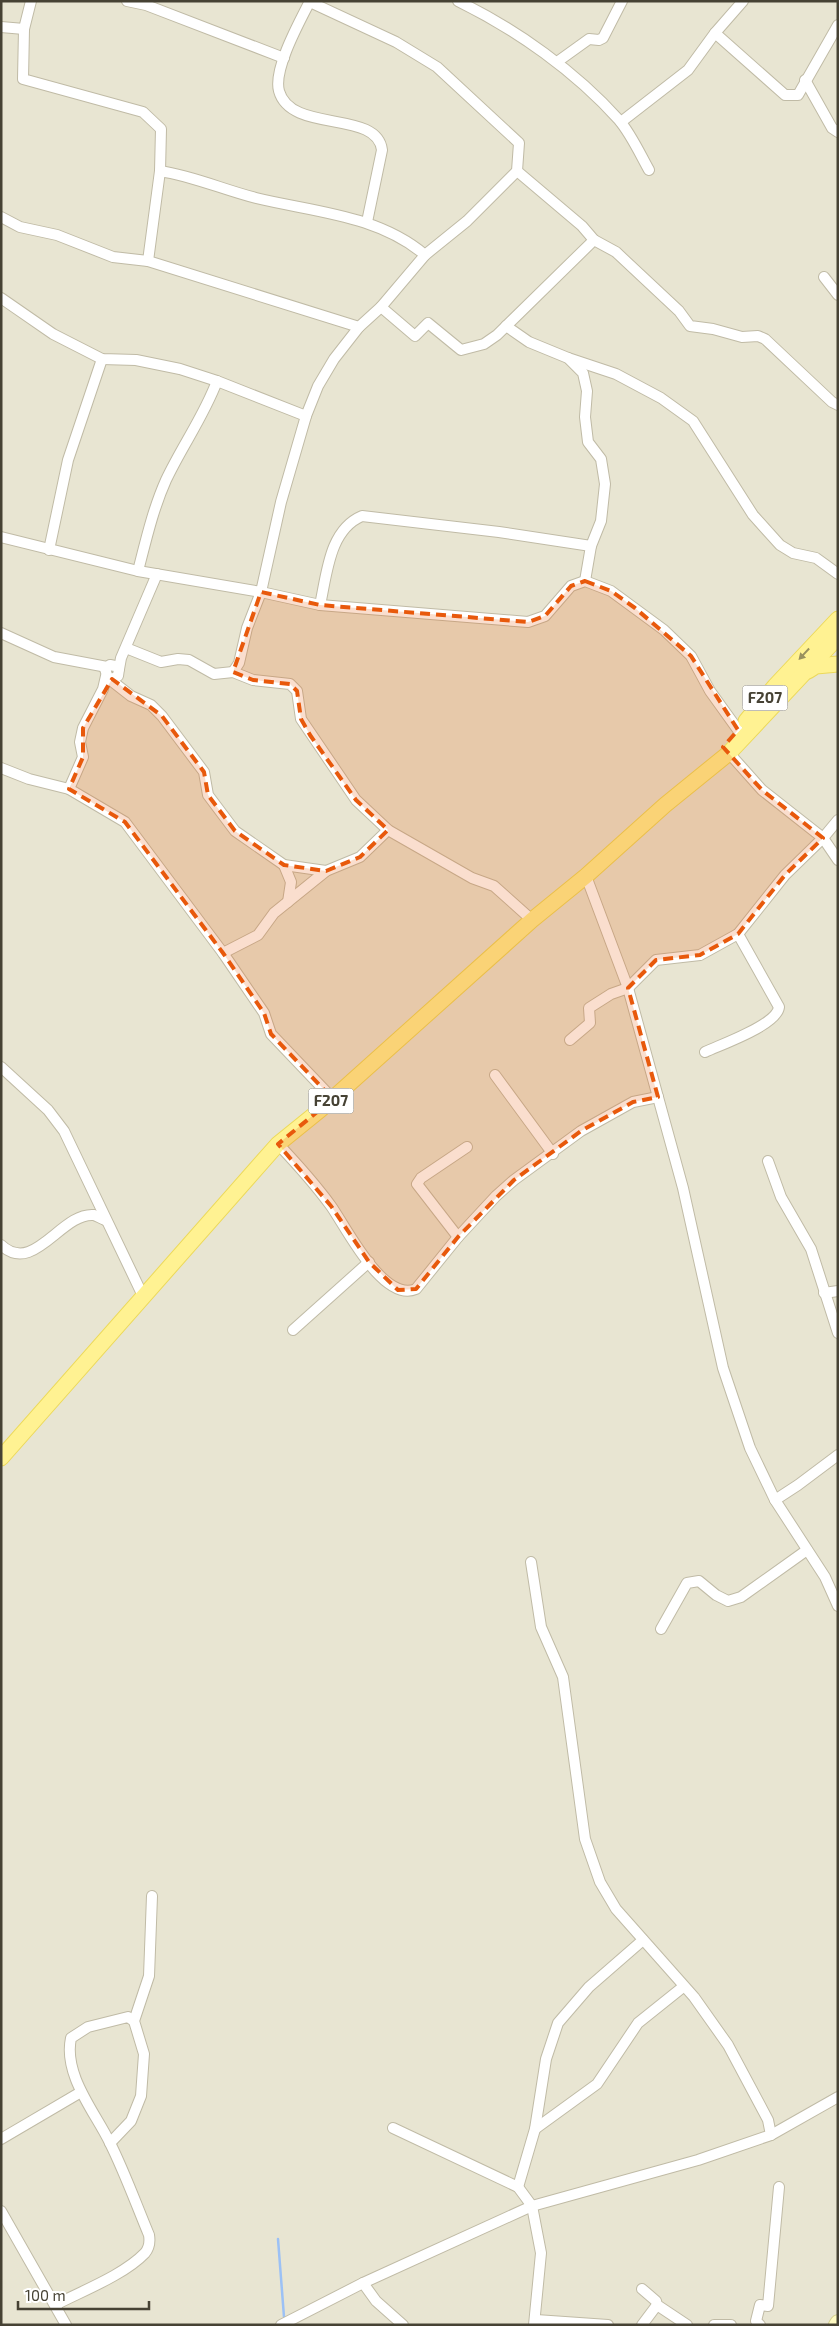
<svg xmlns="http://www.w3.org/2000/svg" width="839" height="2326" viewBox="0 0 839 2326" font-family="'Exo 2',sans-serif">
	<rect width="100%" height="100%" fill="#f4f2e4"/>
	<!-- residential -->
	<rect fill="#e8e5d2" x="1" y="1" width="837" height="2324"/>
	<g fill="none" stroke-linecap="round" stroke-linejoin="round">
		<!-- stream -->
		<polyline stroke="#9cc1f5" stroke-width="2.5" points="278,2239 284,2317"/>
		<defs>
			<g id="street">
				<polyline points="31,1 24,29 23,79 143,112 161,129 160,171 148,261"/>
				<polyline points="127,1 146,5 284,58"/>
				<path d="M310,1C300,21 273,69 279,91C291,134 377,109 382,150L367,222"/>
				<path d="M458,1C517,30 575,71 619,120C631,134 640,154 649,170"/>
				<polyline points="1,27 24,29"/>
				<polyline points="715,33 785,95 798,95 838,25"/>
				<polyline points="557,62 589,39 599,40 603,38 622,1"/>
				<polyline points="805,80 832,128 838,132"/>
				<polyline points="621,122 688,70 715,33 743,1"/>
				<path d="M160,171C193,176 224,190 256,198C314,212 378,215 425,255"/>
				<polyline points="517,171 582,226 594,240 616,252 679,311 690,326 713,329 742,337 758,336 765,339 832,402 838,405"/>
				<polyline points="1,217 20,227 57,235 113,257 148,261 359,327"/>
				<polyline points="824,277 838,295"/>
				<polyline points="1,298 53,334 102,359 136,360 180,369 217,381 306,416"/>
				<polyline points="381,307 415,336 428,323 461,350 484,344 497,335 594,240"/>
				<polyline points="506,326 529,342 568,358 583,373 587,391 585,417 588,442 601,459 605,484 601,521 591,546 585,581"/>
				<polyline points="568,358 616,374 661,398 693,421 753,515 780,545 793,553 816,558 838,574"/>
				<polyline points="1,537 138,571 261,592 320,605 528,622 545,616 571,586 585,581 611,591 664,630 691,656 710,691 738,730"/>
				<polyline points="49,550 68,460 102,359"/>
				<path d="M138,571C146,540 153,509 166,480C182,446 204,416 217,381"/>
				<path d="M320,605C327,574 329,530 362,516L499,532L591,546"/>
				<polyline points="1,633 54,657 107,667"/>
				<polyline points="126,648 161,662 178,659 189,660 214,674 233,672 253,680 290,684 297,691 301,719 356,800 388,830 472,878 494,886 532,920"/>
				<polyline points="119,669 121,658 157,574"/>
				<polyline points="233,672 239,663 247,628 261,592 281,502 306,416 318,386 334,359 359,327 381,307 425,255 467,221 517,171 519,143 437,67 396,42 310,2"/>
				<polyline points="112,679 118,676 119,669 115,666 110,665 105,669 108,678 131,696 151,705 162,716 204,772 208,795 235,831 284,865 326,871"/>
				<polyline points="729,753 762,790 823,838 838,860"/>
				<polyline points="1,768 29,779 69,789 125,822 223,953 264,1013 271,1034 333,1099"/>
				<polyline points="69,789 83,757 80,742 83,728 103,689 106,676"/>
				<polyline points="284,865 291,882 288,902"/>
				<polyline points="586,876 628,988 683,1188 723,1368 750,1448 775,1500 825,1577 838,1606"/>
				<polyline points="223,953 258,935 274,913 326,871 360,857 388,830"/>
				<polyline points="570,1040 590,1023 589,1008 611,994 628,988 656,960 700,955 738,934 785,875 823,838 838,820"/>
				<path d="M705,1052C722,1044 777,1025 779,1007L738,934"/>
				<polyline points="1,1067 48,1110 64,1131 143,1296"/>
				<polyline points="495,1075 553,1154"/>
				<path d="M278,1144C296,1163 315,1184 331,1206C346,1227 383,1303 416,1289L458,1237L496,1196L514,1180L581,1131L633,1102L658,1097"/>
				<polyline points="768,1161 781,1197 811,1249 838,1333"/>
				<polyline points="458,1237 417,1184 421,1178 467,1147"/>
				<path d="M1,1245C34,1276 61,1212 94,1215C97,1216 102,1219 105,1220"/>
				<polyline points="824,1293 838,1291"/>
				<polyline points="293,1330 369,1262"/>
				<polyline points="775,1500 798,1485 838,1455"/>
				<polyline points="531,1562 541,1627 563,1677 585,1839 600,1882 616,1909 694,1997 728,2045 768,2120 771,2135"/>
				<polyline points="661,1629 687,1583 699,1581 716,1595 728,1601 741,1597 807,1550"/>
				<polyline points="393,2128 518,2187 532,2206 541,2253 534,2325"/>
				<polyline points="535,2129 597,2084 638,2023 683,1987"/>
				<polyline points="1,2139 81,2092"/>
				<polyline points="110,2143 131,2121 141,2096 144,2054 134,2021 149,1976 152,1896"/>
				<polyline points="518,2187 535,2129 546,2059 558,2023 589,1987 643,1940"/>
				<polyline points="1,2211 66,2325"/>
				<polyline points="363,2283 376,2301 403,2325"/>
				<polyline points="642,2289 656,2301 657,2305 687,2325"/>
				<path d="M55,2305C82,2291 124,2275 145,2253C150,2247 150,2241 149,2235C136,2204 125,2173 110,2143C95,2112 63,2075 71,2038L88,2027L128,2017L134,2021"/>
				<polyline points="536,2320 608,2325"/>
				<polyline points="281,2325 363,2283 532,2206 698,2160 771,2135 838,2097"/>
				<polyline points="642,2325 657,2305"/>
				<polyline points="714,2325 731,2325"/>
				<polyline points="760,2325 756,2321 760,2305 768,2306 779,2187"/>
			</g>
			<polyline id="secondary" points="836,2325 838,2322"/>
			<g id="primary">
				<polyline points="808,671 816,666 838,664"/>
				<polyline points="746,721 775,686 838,619"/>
				<polyline points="1,1458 278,1144 320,1110 532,920 586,876 665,805 729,753 838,637"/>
			</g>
		</defs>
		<!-- street casing -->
		<use href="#street" stroke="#c0bba6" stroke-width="12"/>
		<!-- secondary casing -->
		<use href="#secondary" stroke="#d6d191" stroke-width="16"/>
		<!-- primary casing -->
		<use href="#primary" stroke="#ecd95a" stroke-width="17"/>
		<!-- street -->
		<use href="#street" stroke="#fff" stroke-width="10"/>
		<!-- secondary -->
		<use href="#secondary" stroke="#fffbc3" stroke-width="14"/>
		<!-- primary -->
		<use href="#primary" stroke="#fff292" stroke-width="15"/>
	</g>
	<!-- one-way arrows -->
	<defs><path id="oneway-solid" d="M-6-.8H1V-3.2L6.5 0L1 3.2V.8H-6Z" transform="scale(1.25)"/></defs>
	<use fill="#99915e" href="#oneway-solid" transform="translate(804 654) rotate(133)"/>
	<!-- marked area -->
	<path fill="#e8590c" fill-opacity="0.2" stroke="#e8590c" stroke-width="4" stroke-dasharray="10 6" stroke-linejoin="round" d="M585,581L611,591L635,608L691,656L738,730L723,747L762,790L823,838L785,875L738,934L700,955L656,960L628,988L658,1097L633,1102L581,1131L514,1180L458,1237L416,1289L398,1290L369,1262L331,1206L278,1144L333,1099L271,1034L264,1013L223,953L125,822L69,789L83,757V728L112,679L162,716L204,772L208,795L235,831L284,865L326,871L360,857L388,830L356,800L310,735L301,719L297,691L290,684L253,680L233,672L261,592L320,605L528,622L545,616L571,586Z"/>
	<g text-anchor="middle" stroke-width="4.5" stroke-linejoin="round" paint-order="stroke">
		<!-- shield labels -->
		<g fill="#fff" stroke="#7e7b71" stroke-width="1">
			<rect x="742.5" y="685.5" width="45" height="25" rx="4"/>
			<rect x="308.5" y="1088.5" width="45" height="25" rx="4"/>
		</g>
		<g font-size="15" font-weight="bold" fill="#464234">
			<text x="765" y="703">F207</text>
			<text x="331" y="1106">F207</text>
		</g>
	</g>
	<!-- border -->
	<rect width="839" height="2326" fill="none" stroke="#464234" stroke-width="5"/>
	<!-- scale -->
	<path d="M18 2301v8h131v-8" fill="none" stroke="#464234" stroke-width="2.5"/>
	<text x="25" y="2301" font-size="15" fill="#464234" stroke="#ffffff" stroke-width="4" paint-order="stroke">100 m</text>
</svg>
